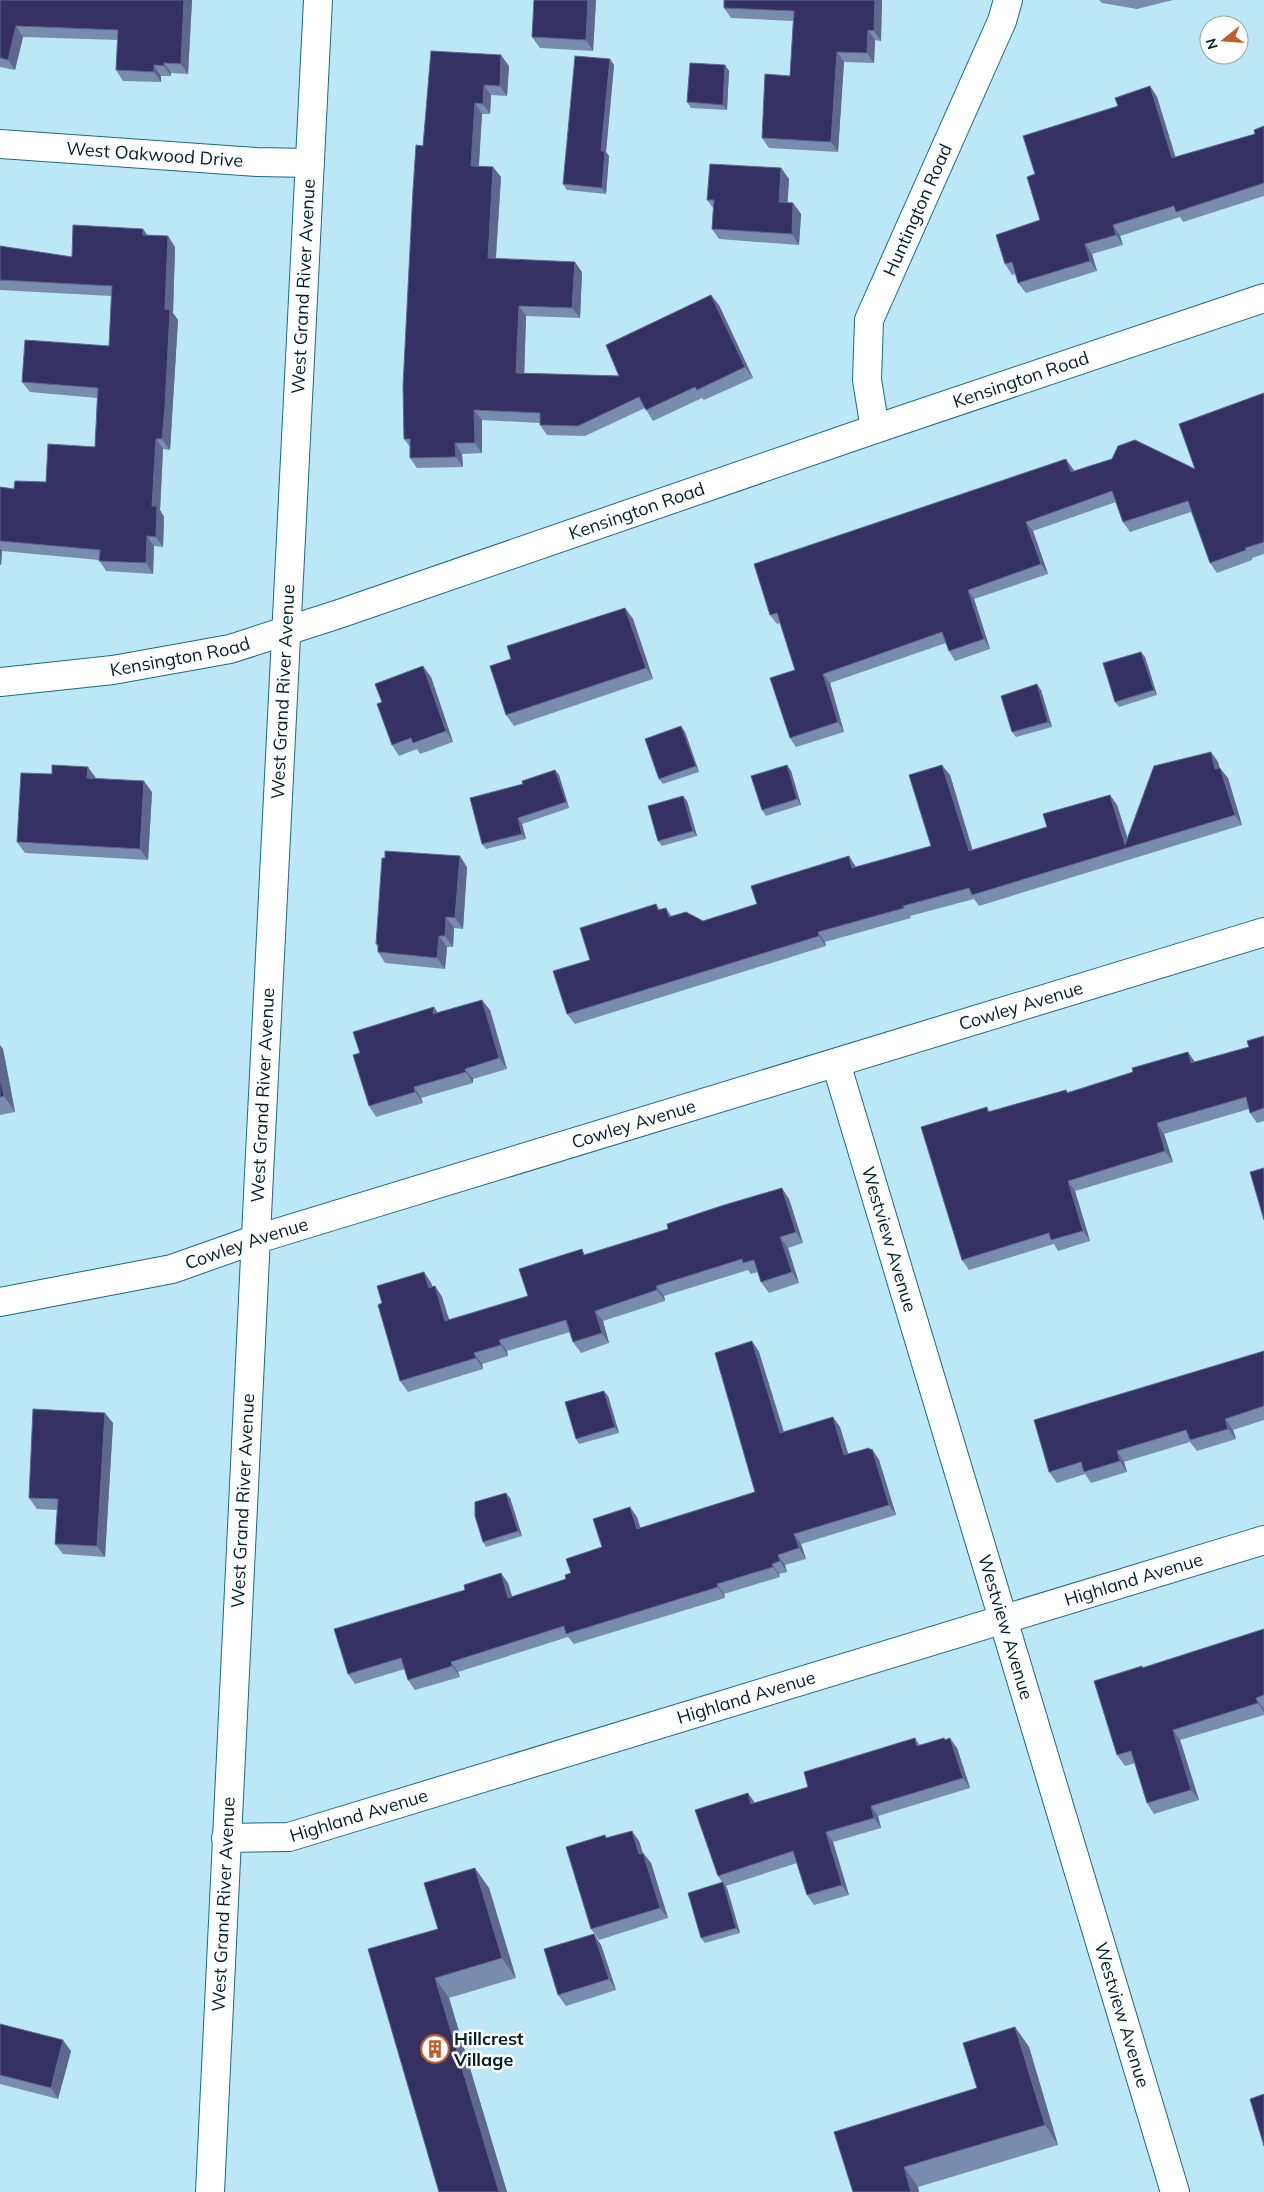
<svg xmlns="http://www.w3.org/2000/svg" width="1264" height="2192" viewBox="0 0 1264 2192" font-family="Mulish,sans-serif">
	<rect width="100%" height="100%" fill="#bce7f7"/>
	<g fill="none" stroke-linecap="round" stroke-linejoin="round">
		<defs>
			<g id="minor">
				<path id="s1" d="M0,144L257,162L310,163"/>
				<path id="s2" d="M875,429L867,380L869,320L1002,21L1008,0"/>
				<path id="s3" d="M0,682L113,670L230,649L339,614L875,429L1264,298"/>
				<path id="s4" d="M836,1063L1175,2192"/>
				<path id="s5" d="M0,1302L172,1269L257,1239L1264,932"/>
				<path id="s6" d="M226,1838L289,1837L1264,1540"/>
			</g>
			<g id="major">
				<path id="s7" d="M210,2192C244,1461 281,731 318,0"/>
			</g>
		</defs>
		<!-- minor casing -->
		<use href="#minor" stroke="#1b6b84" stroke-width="30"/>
		<!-- major casing -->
		<use href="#major" stroke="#1b6b84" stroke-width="30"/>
		<!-- minor -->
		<use href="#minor" stroke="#fff" stroke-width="28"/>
		<!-- major -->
		<use href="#major" stroke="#fff" stroke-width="28"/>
	</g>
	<!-- wall -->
	<g fill="#788cad">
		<polygon points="0,0 192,0 188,74 171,73 171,76 161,76 161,82 123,81 116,70 118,40 23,37 15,70 0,67"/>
		<polygon points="596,0 593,51 540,48 532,37"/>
		<polygon points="882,0 881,41 875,40 874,63 844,62 838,152 769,148 762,138 790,76 793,21 731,18 724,8"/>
		<polygon points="1099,0 1173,0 1137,9 1102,3"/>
		<polygon points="431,51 509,66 507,96 491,95 490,114 482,114 479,166 493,167 501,177 496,258 582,272 580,318 526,316 524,373 619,376 719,305 753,378 704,400 702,398 653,421 645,408 585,436 547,435 540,425 540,423 482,420 482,453 462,454 463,467 417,468 410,458 410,447 404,439 423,146"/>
		<polygon points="614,65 606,152 609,156 606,194 567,190 563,184"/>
		<polygon points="725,65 729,71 727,110 691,108 687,102"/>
		<polygon points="1150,86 1157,97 1175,157 1255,134 1264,126 1264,196 1183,222 1180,217 1120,236 1123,245 1092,254 1097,271 1026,293 1018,283 1016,274 1012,275 1005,264 1040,220 1035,174 1118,106"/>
		<polygon points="781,168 789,179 787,203 793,203 801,214 799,245 719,239 712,229 713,208 707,200"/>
		<polygon points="143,229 147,235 168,236 175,247 173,313 178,320 170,450 163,449 160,510 164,517 163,547 154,546 153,574 106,571 99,560 2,551 1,565 0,565 0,487 14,489 46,482 95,447 97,398 30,392 22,382 109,346 111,296 0,290 0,246 72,257"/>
		<polygon points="1264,393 1264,554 1252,558 1252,560 1217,573 1210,563 1191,512 1130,532 1123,522 1116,502 1033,531 1048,574 974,599 990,649 955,661 949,651 946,643 830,683 844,732 796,747 790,738 795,670 780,623 777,624 770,615 1073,469 1074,471 1195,469"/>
		<polygon points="625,608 633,619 653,679 514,726 506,715 511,659"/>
		<polygon points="1145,657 1157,695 1119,707 1115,702"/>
		<polygon points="431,677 453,742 420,754 417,749 399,756 392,745 382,702"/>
		<polygon points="1041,690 1052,727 1016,737 1012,732"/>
		<polygon points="685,732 699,772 663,784 659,779"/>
		<polygon points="1211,752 1218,762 1219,768 1228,778 1242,825 979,906 974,899 910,916 911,918 825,942 826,946 575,1024 567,1014 656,904 660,910 671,916 703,921 757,904 857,867 931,846 950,775 972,850 1117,805 1128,839"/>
		<polygon points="787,765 791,771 801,805 766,816 762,810"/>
		<polygon points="555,770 559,775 569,808 522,824 526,839 486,849 482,844 523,784"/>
		<polygon points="96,778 152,792 148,860 25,853 17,842"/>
		<polygon points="683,796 687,801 697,836 662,846 658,841"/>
		<polygon points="467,867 463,929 454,928 453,947 447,947 445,969 385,963 378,952 378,947 376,944"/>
		<polygon points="434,1007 437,1013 490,1010 507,1069 473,1079 473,1083 421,1098 423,1103 376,1117 369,1106 360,1053"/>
		<polygon points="1264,1036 1264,1121 1257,1123 1250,1113 1249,1109 1164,1134 1173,1162 1075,1191 1090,1241 1058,1251 1054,1244 969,1270 962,1260 987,1107 990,1112 1066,1090 1068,1092 1195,1062 1249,1047"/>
		<polygon points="0,1045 3,1049 15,1112 0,1115"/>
		<polygon points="789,1199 803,1243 788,1248 799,1283 769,1293 761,1282 758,1272 751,1274 748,1270 664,1296 665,1301 603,1321 609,1343 581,1353 573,1342 570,1332 507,1351 508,1356 482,1364 483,1369 408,1392 400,1381 382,1303 424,1272 431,1283 433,1287 435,1286 442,1297 449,1320 528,1296 586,1255"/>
		<polygon points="752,1341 759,1352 784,1432 840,1427 848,1454 869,1448 870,1450 872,1449 879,1460 896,1515 801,1544 806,1559 785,1565 787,1572 779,1574 780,1577 724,1594 725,1598 574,1644 568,1637 458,1672 460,1677 415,1690 408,1680 405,1669 355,1684 348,1674 508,1583 512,1597 566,1579 571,1573 637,1517 640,1528 755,1492"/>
		<polygon points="1264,1351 1264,1420 1233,1430 1236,1439 1197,1451 1190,1442 1124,1462 1127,1472 1091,1483 1085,1474 1057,1483 1049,1472"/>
		<polygon points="608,1396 619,1433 579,1444 576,1439"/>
		<polygon points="113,1423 105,1557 63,1554 55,1544 57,1510 37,1509 29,1498"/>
		<polygon points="510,1498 522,1536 486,1547 483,1542"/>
		<polygon points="1264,1629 1264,1715 1180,1740 1199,1800 1154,1814 1147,1803 1135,1763 1125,1766 1117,1755 1142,1666 1143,1668"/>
		<polygon points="915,1738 920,1745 945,1740 957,1748 970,1788 878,1816 881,1828 833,1842 849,1895 814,1905 807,1895 797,1863 726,1886 727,1888 740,1933 705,1943 701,1938 722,1882 718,1876 755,1803 808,1787"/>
		<polygon points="608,1838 639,1841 643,1853 651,1863 668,1918 599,1940 591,1929"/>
		<polygon points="489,1888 516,1978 449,1998 507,2192 439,2192 368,1949 438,1929"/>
		<polygon points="594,1934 601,1945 616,1990 566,2006 558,1995"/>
		<polygon points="0,2024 71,2051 58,2099 0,2084 0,2085"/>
		<polygon points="1015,2027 1029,2047 1058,2145 918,2187 919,2192 853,2192 977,2088"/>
	</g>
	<!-- shaded-wall -->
	<g fill="#5e688f">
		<polygon points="184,0 192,0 188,74 181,64"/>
		<polygon points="588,0 596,0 593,51 586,40"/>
		<polygon points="875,0 882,0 881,41 874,31"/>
		<polygon points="16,26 23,37 15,70 8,60"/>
		<polygon points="868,30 875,40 874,63 867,53"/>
		<polygon points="837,52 844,62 838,152 831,142"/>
		<polygon points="501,55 509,66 507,96 500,86"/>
		<polygon points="610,59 614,65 606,152 609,156 606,194 602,188 601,151"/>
		<polygon points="164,63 171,73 171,76 164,66"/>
		<polygon points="154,65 161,76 161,82 154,72"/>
		<polygon points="725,65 729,71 727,110 723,105"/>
		<polygon points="484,85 491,95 490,114 483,104"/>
		<polygon points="1150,86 1157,97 1179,168 1172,158"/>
		<polygon points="475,103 482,114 478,176 471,166"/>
		<polygon points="493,167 501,177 495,268 488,258"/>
		<polygon points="781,168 789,179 787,213 779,202"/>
		<polygon points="793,203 801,214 799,245 792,234"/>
		<polygon points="1113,225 1120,236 1123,245 1116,235"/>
		<polygon points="143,229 150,239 143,235"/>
		<polygon points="168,236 175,247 173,313 178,320 170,450 162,439 165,309"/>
		<polygon points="1085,244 1092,254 1097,271 1090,261"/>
		<polygon points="575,262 582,272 580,318 572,308"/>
		<polygon points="711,295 719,305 753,378 745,367"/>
		<polygon points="519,306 526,316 524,383 516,373"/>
		<polygon points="474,410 482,420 482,453 475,443"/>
		<polygon points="156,439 163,449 160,510 164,517 163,547 156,537 152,506"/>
		<polygon points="455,443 462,454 463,467 456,457"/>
		<polygon points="1066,459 1073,469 1077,481 1071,472"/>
		<polygon points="1026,522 1033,531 1048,574 1041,564"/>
		<polygon points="147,536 154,546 153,574 146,563"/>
		<polygon points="0,548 2,551 1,565 0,564"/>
		<polygon points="968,590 974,599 990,649 984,639"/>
		<polygon points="625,608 633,619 653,679 646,668"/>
		<polygon points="1141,652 1145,657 1157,695 1154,690"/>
		<polygon points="423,666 431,677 453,742 446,731"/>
		<polygon points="823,674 830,683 844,732 838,722"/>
		<polygon points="1037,684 1041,690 1052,727 1048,722"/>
		<polygon points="681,726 685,732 699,772 696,766"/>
		<polygon points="1211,752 1218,762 1223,780 1215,769"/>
		<polygon points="787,765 791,771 801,805 797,799"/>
		<polygon points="942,765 950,775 976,861 969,851"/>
		<polygon points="88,767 96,778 87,778"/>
		<polygon points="1220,768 1228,778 1242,825 1235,815"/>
		<polygon points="555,770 559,775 569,808 566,802"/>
		<polygon points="144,781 152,792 148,860 140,849"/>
		<polygon points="1110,795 1117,805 1130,847 1125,845"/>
		<polygon points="683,796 687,801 697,836 693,831"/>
		<polygon points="518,818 522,824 526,839 522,834"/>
		<polygon points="460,856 467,867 463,929 455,918"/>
		<polygon points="849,856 856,867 860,879 852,868"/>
		<polygon points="666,908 673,919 669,917"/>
		<polygon points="446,917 454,928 453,947 445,936"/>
		<polygon points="818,932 825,942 826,946 819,936"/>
		<polygon points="439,936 447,947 445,969 437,958"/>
		<polygon points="482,1000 490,1010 507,1069 499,1058"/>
		<polygon points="434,1007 441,1018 433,1014"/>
		<polygon points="0,1045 3,1049 15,1112 4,1096 0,1077"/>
		<polygon points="1188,1052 1195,1062 1191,1063"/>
		<polygon points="465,1069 473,1079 473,1083 466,1072"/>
		<polygon points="414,1087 421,1098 423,1103 415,1092"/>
		<polygon points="1157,1123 1164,1134 1173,1162 1165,1151"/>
		<polygon points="1068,1181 1075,1191 1090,1241 1083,1231"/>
		<polygon points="782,1188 789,1199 803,1243 796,1232"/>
		<polygon points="780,1237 788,1248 799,1283 792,1272"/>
		<polygon points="424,1272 431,1283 436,1299 429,1288"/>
		<polygon points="435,1286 442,1297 453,1332 445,1321"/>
		<polygon points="656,1286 664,1296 665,1301 657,1290"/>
		<polygon points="595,1311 603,1321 609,1343 602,1333"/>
		<polygon points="499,1340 507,1351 508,1356 501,1345"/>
		<polygon points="752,1341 759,1352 787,1443 780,1433"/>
		<polygon points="474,1353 482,1364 483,1369 476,1358"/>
		<polygon points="604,1391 608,1396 619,1433 615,1427"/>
		<polygon points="105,1413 113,1423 105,1557 97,1546"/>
		<polygon points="833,1417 840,1427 852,1466 844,1455"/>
		<polygon points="1225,1419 1233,1430 1236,1439 1228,1429"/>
		<polygon points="869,1448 874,1455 872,1449 879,1460 896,1515 889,1505"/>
		<polygon points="1117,1451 1124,1462 1127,1472 1120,1461"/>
		<polygon points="506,1493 510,1498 522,1536 518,1531"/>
		<polygon points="630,1507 637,1517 644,1539 637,1529"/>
		<polygon points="794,1534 801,1544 806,1559 799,1548"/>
		<polygon points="778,1555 785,1565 787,1572 780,1561"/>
		<polygon points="772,1564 779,1574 780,1577 773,1567"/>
		<polygon points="501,1573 508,1583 516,1609 508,1598"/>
		<polygon points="717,1584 724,1594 725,1598 718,1587"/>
		<polygon points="451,1662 458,1672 460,1677 452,1666"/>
		<polygon points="1256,1698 1264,1709 1264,1712 1258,1703"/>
		<polygon points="1173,1730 1180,1740 1199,1800 1191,1790"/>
		<polygon points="950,1738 957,1748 970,1788 963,1778"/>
		<polygon points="748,1793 755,1803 758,1814 751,1804"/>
		<polygon points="871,1806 878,1816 881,1828 874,1818"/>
		<polygon points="632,1831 639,1841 646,1865 639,1854"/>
		<polygon points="826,1832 833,1842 849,1895 842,1885"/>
		<polygon points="643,1853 651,1863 668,1918 660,1908"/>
		<polygon points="475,1868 489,1888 516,1978 502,1958"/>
		<polygon points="723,1882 727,1888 740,1933 736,1928"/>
		<polygon points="594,1934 601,1945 616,1990 609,1979"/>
		<polygon points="435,1978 449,1998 507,2192 499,2192"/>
		<polygon points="1015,2027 1029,2047 1058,2145 1045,2125"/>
		<polygon points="63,2040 71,2051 58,2099 51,2088"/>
		<polygon points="904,2167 918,2187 919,2192 911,2192"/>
	</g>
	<!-- building -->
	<g fill="#353263" stroke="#5e688f">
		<polygon points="0,0 184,0 181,64 164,63 164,66 154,65 154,72 116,70 118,30 16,26 8,60 0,58"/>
		<polygon points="534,0 588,0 586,40 532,37"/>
		<polygon points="724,0 875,0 874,31 868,30 867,53 837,52 831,142 762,138 765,74 790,76 794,11 724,8"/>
		<polygon points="431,51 501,55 500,86 484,85 483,104 475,103 471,166 493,167 488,258 575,262 572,308 519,306 516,373 619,376 606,345 711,295 745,367 697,390 695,387 646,410 639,397 578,426 540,425 540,413 474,410 475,443 455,443 456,457 410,458 410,439 404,439 403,386 413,190 416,145 423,146"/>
		<polygon points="575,56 610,59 601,151 605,151 602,188 563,184"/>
		<polygon points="690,63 725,65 723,105 687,102"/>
		<polygon points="1150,86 1172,158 1255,134 1254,130 1264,126 1264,183 1176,212 1174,206 1113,225 1116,235 1085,244 1090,261 1018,283 1012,262 1005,264 996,235 1040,220 1027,177 1035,174 1023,136 1118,106 1115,98"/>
		<polygon points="710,164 781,168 779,202 793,203 792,234 712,229 714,200 707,200"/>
		<polygon points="73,225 143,229 143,235 168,236 165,309 170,310 165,407 162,439 156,439 152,506 157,506 156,537 147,536 146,563 99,561 100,550 0,541 0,487 14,489 15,481 46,482 48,444 95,447 98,388 22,382 25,340 109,346 112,286 0,280 0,246 72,257"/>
		<polygon points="1264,393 1264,542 1245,548 1246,550 1210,563 1188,501 1123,522 1112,491 1026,522 1041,564 968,590 984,639 949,651 942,632 823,674 838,722 790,738 770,678 795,670 777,613 770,615 754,564 1066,459 1071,472 1112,459 1118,446 1135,440 1195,469 1179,424"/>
		<polygon points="625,608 646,668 506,715 490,666 511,659 507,646"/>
		<polygon points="1141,652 1154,690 1115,702 1103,663"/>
		<polygon points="423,666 446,731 413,743 411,738 392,745 377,704 382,702 375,684"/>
		<polygon points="1037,684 1048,722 1012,732 1001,696"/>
		<polygon points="681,726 696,766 659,779 645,739"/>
		<polygon points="1211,752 1215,769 1220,768 1235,815 972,895 969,888 903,906 904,908 818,932 819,936 567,1014 553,971 590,960 580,928 656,904 658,910 666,908 669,917 686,912 703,921 757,904 751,886 849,856 852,868 931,846 909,775 942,765 969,851 1047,827 1043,814 1110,795 1125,845 1154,766"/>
		<polygon points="52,765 88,767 87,778 144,781 140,849 17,842 21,773 52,774"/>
		<polygon points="787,765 797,799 762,810 751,776"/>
		<polygon points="555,770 566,802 518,818 522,834 482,844 470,798 523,784 522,781"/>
		<polygon points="683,796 693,831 658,841 648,806"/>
		<polygon points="385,851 460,856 455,918 446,917 445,936 439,936 437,958 378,952 378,944 376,944 382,858 385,858"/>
		<polygon points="482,1000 499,1058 465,1069 466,1072 414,1087 415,1092 369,1106 353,1055 360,1053 353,1032 434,1007 433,1014"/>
		<polygon points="1264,1036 1264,1108 1250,1113 1246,1097 1157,1123 1165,1151 1068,1181 1083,1231 1051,1240 1049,1233 962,1260 921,1127 987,1107 988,1112 1066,1090 1067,1093 1133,1072 1132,1068 1188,1052 1191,1063 1249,1047 1247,1041"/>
		<polygon points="0,1077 4,1096 0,1097"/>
		<polygon points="1264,1168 1264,1220 1250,1172"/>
		<polygon points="782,1188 796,1232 780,1237 792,1272 761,1282 754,1260 743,1263 742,1259 656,1286 657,1290 595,1311 602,1333 573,1342 566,1320 499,1340 501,1345 474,1353 476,1358 400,1381 378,1305 382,1303 377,1286 424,1272 429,1288 435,1286 445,1321 528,1296 519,1269 582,1249 584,1255 668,1229 667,1224 721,1206"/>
		<polygon points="752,1341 780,1433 833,1417 844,1455 869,1448 870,1450 872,1449 889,1505 794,1534 799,1548 778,1555 780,1561 772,1564 773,1567 717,1584 718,1587 566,1634 564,1626 451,1662 452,1666 408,1680 401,1658 348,1674 334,1629 465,1590 464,1585 501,1573 508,1598 566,1579 565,1575 571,1573 566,1559 602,1547 593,1519 630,1507 637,1529 755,1492 715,1353"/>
		<polygon points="1264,1351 1264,1406 1225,1419 1228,1429 1190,1440 1186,1430 1117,1451 1120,1461 1084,1472 1081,1462 1049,1472 1034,1420"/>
		<polygon points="604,1391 615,1427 576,1439 565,1402"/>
		<polygon points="33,1409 105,1413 97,1546 55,1544 58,1499 29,1498"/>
		<polygon points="506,1493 518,1531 483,1542 475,1516 475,1502"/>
		<polygon points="1264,1629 1264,1695 1256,1698 1258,1703 1173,1730 1191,1790 1147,1803 1131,1751 1117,1755 1094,1681 1142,1666 1142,1668"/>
		<polygon points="915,1738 917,1746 944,1738 945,1740 950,1738 963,1778 871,1806 874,1818 826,1832 842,1885 807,1895 793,1851 718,1876 695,1810 748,1793 751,1804 808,1787 804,1772"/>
		<polygon points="632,1831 639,1854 643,1853 660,1908 591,1929 566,1847 605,1835 606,1838"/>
		<polygon points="475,1868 502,1958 435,1978 499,2192 439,2192 368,1949 438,1929 424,1883"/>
		<polygon points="723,1882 736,1928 701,1938 688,1893"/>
		<polygon points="594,1934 609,1979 558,1995 544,1949"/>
		<polygon points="0,2024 63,2040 51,2088 0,2075"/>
		<polygon points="1015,2027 1045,2125 904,2167 911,2192 853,2192 834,2132 977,2088 963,2043"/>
		<polygon points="1264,2094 1264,2146 1250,2099"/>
	</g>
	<!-- icons -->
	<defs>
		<symbol id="building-ring" viewBox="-11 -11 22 22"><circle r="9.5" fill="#fff" stroke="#c15c2b" stroke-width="1.5"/><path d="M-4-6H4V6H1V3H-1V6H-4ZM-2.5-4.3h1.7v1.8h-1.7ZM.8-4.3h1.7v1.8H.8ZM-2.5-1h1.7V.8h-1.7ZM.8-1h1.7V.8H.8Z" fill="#c15c2b"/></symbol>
	</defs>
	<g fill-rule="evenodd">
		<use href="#building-ring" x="419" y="2033" width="32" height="32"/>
	</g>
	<g text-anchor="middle" stroke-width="5" stroke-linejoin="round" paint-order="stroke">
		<!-- street labels -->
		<g font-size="18" fill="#001e29" stroke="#fff">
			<text dy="6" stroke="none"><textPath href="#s1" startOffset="155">West Oakwood Drive</textPath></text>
			<text dy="6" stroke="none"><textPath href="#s2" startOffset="230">Huntington Road</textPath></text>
			<text dy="6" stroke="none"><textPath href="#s7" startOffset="1908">West Grand River Avenue</textPath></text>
			<text dy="6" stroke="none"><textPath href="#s3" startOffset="1068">Kensington Road</textPath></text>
			<text dy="6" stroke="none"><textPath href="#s3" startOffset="662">Kensington Road</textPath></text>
			<text dy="6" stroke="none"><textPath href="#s3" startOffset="182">Kensington Road</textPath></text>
			<text dy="6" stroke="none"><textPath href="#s7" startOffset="1502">West Grand River Avenue</textPath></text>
			<text dy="6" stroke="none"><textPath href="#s5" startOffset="1064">Cowley Avenue</textPath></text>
			<text dy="6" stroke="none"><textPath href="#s7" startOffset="1098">West Grand River Avenue</textPath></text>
			<text dy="6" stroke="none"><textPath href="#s5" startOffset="659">Cowley Avenue</textPath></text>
			<text dy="6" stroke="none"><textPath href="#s4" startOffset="184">Westview Avenue</textPath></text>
			<text dy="6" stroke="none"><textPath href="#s5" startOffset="254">Cowley Avenue</textPath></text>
			<text dy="6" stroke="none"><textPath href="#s7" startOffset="692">West Grand River Avenue</textPath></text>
			<text dy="6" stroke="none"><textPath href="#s6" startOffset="946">Highland Avenue</textPath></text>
			<text dy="6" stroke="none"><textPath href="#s4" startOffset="589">Westview Avenue</textPath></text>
			<text dy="6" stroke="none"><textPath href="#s6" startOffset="541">Highland Avenue</textPath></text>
			<text dy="6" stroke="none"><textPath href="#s6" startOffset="136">Highland Avenue</textPath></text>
			<text dy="6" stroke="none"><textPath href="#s7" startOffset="288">West Grand River Avenue</textPath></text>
			<text dy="6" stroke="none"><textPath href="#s4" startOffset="994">Westview Avenue</textPath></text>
		</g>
		<!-- poi labels -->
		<g font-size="18" font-weight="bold" fill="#001e29" stroke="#fff" text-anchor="start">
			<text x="454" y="2045">Hillcrest<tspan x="454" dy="21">Village</tspan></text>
		</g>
	</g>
	<!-- north arrow -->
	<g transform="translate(1224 40) rotate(253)"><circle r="24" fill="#ffffff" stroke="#99a5a9"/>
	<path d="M0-4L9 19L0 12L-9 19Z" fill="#c15c2b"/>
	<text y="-8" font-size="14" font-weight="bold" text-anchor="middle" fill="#001e29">N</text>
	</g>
</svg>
